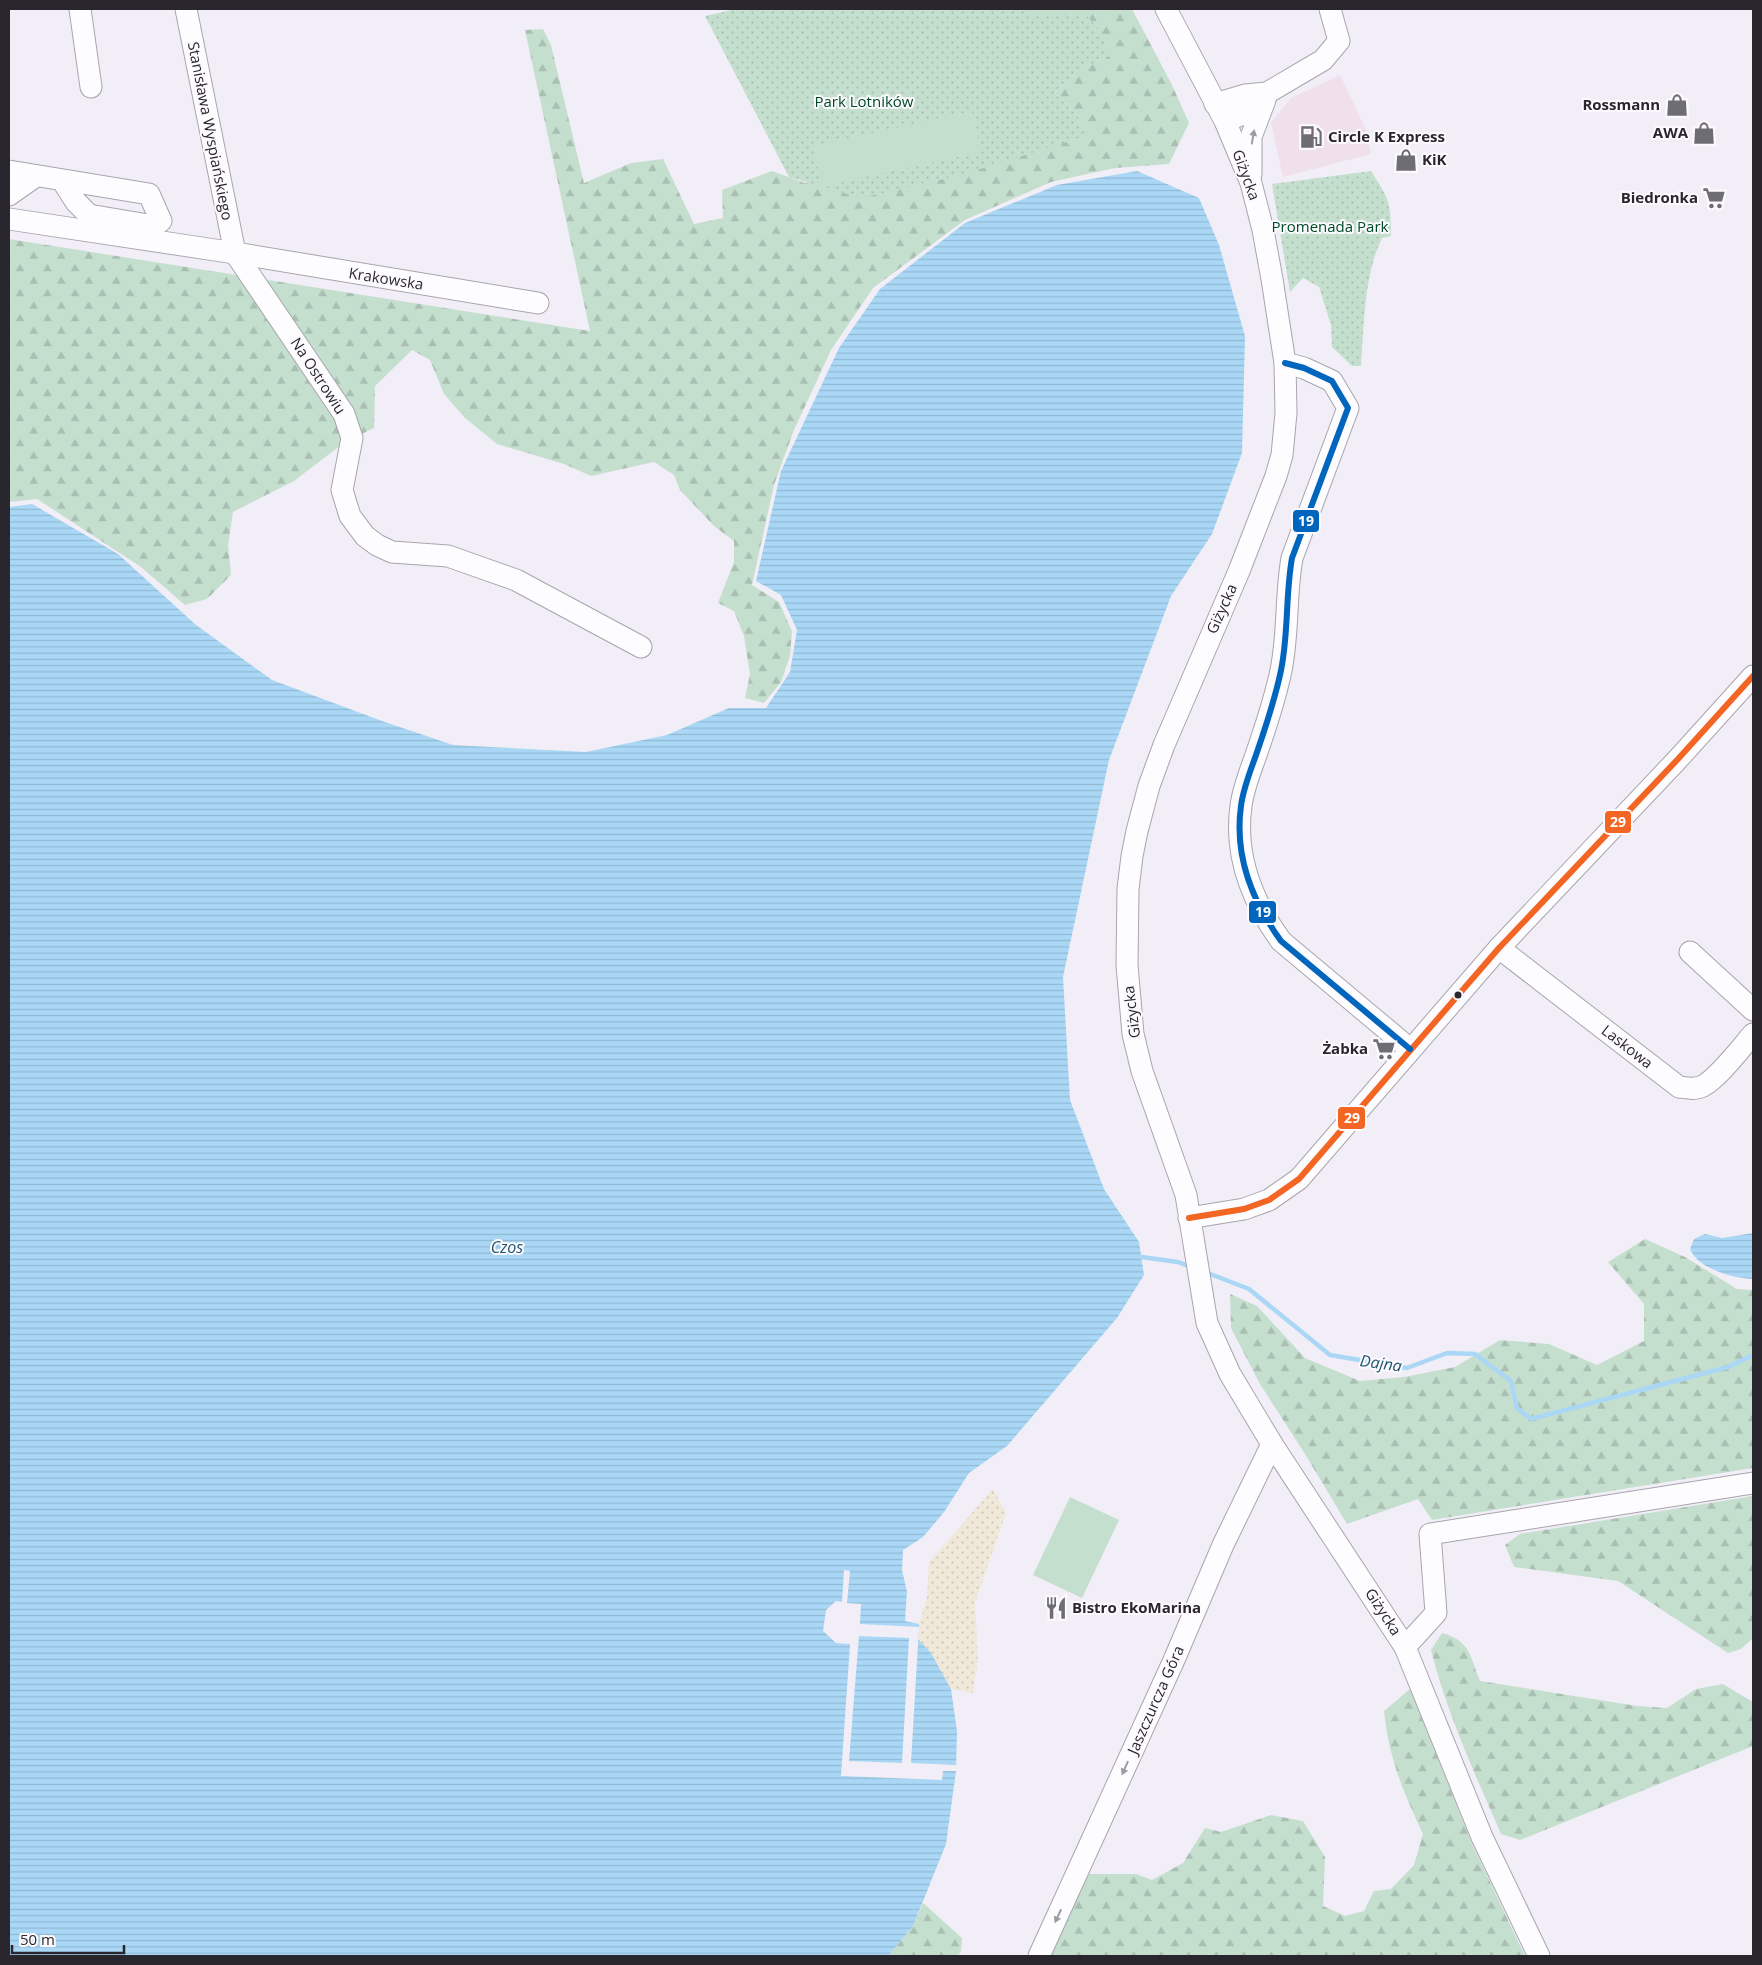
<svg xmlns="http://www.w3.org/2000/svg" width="1762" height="1965" viewBox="0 0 1762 1965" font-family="'Open Sans',sans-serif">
	<defs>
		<pattern id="forest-firs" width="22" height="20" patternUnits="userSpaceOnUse" patternTransform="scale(1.25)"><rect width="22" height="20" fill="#c5dfcf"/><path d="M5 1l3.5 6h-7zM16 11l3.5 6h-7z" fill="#a9bfb2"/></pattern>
		<pattern id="sand-dots" width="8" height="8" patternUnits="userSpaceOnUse" patternTransform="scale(1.25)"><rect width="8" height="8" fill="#f0e8d8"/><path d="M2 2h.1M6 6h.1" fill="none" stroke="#cec7ba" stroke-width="1.8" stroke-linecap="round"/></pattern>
		<pattern id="park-dots" width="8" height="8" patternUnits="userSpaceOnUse" patternTransform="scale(1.25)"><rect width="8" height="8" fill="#c5dfcf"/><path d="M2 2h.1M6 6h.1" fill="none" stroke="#a9bfb2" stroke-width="1.8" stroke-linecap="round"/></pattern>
		<pattern id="water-rules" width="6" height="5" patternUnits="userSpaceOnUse" patternTransform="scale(1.25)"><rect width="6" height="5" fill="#a9d7f5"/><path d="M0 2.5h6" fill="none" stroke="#91b9d2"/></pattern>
	</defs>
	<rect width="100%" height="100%" fill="#f2eef7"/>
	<!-- commercial -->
	<polygon fill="#efe0eb" points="1340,75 1366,130 1371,154 1283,177 1271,123 1291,98"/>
	<!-- forest -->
	<g fill="url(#forest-firs)">
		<polygon points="1023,9 1132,9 1172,85 1189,123 1169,164 1115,168 1051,182 965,220 873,288 831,350 794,430 774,485 752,585 779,602 792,631 790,656 781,682 764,703 745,698 750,674 744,636 734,611 718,603 734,562 734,541 714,526 680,490 674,475 654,462 591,476 564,464 497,444 465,418 444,394 430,360 412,350 375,386 374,428 345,442 294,481 233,512 228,545 231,575 207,599 185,605 141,567 37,499 9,502 9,239 590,331 525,30 543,29 551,45 584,183 631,163 663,159 694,224 723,218 722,190 772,171 805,183 1051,145 1085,136 1077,115 1055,93 1077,71 1108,57 1025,15"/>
		<polygon points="1645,1239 1685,1257 1737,1289 1753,1290 1753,1468 1432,1520 1418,1499 1347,1524 1305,1454 1260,1384 1231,1328 1230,1294 1257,1306 1305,1358 1360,1381 1404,1377 1455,1367 1500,1340 1549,1344 1597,1365 1644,1341 1644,1304 1608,1262"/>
		<polygon points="1753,1496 1753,1638 1741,1649 1728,1653 1618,1581 1514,1567 1505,1545 1520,1534"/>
		<path d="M1442,1633C1471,1641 1470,1657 1480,1681L1637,1706L1667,1708L1696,1689L1723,1684L1753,1702V1746L1520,1840L1501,1834C1475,1774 1447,1714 1431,1650Z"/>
		<path d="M1410,1689L1473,1846L1525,1956H1047L1085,1874H1136L1152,1880L1183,1863L1205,1828L1221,1832L1271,1815L1303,1821L1325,1857L1323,1906L1345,1916L1364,1911L1374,1891L1391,1889L1414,1865L1423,1834C1403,1791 1389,1759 1384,1711Z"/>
		<polygon points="923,1903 962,1938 961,1951 958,1956 888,1956 913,1926"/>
	</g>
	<!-- sand -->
	<polygon fill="url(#sand-dots)" points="993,1489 1006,1513 975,1603 978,1660 973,1693 951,1689 931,1653 918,1639 919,1624 927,1598 929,1562"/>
	<!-- park -->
	<g fill="url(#park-dots)">
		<polygon points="736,9 1023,9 1025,15 1086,15 1103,34 1109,57 1077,71 1055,93 1077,115 1086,136 961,175 861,198 789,177 705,16"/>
		<path d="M1371,171C1389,199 1391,202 1391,236L1382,238C1364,275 1364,325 1361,366H1352L1332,347L1331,325L1319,287L1303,278L1290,292L1272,184Z"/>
	</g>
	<!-- pitch -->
	<g fill="#c5dfcf">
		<polygon points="972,111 981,152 822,186 813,146"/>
		<polygon points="1070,1497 1119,1520 1082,1598 1033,1575"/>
	</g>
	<!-- water -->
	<g fill="url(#water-rules)">
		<polygon points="1137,171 1199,198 1219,245 1245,336 1242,453 1212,534 1171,596 1109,760 1063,977 1070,1100 1104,1189 1139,1242 1144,1275 1117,1318 1007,1446 969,1473 944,1512 923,1537 903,1550 902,1570 907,1592 905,1621 919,1624 918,1639 931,1653 951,1689 957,1731 956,1771 946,1844 913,1926 888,1956 9,1956 9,507 32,504 118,554 196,625 272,680 382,721 453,745 586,752 667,735 729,708 766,708 790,672 797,630 781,595 756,581 781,471 839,348 880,289 965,223 1057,185"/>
		<path d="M1753,1233V1279C1733,1278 1698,1269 1690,1249L1694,1239L1705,1234L1722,1238Z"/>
	</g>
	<!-- pier -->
	<path fill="#f2eef7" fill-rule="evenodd" d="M844,1570L850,1571L847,1603L861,1604L860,1624L919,1627L911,1763L956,1765V1771H943L942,1780L841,1776L850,1644L836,1643L823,1631L826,1610L836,1601L842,1602ZM859,1636L909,1638L902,1763L849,1761Z"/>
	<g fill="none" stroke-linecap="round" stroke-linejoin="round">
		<!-- stream -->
		<g stroke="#a9d7f5" stroke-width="4.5">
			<polyline points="1141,1257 1178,1262 1191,1267"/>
			<polyline points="1205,1272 1249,1289 1330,1355 1407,1368 1447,1353 1475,1354 1511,1381 1517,1408 1531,1419 1728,1367 1753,1355"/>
		</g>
		<defs>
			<g id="minor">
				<polyline points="80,9 91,87"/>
				<polyline points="186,9 235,253 344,414 352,438 342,490 350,516 365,536 377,545 392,552 448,556 516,580 641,647"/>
				<polyline points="1166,9 1225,121 1251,183 1263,230 1272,279 1285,363 1286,413 1282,455 1276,476 1239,571 1164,745 1149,786 1137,831 1132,856 1128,889 1127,965 1133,1034 1142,1071 1186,1195 1207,1323 1230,1374 1272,1444 1405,1647 1482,1837 1539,1956"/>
				<polyline points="1215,104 1245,95 1267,93"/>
				<polyline points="1225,121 1252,111 1267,93 1323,60 1339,41 1330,9"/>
				<polyline points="9,171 149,194 161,221 154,226 89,215 76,202 62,180"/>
				<polyline points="1251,174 1251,137 1265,100"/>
				<polyline points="9,195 36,176"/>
				<polyline points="9,219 235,253 538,303"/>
				<path d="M1285,363L1304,368L1332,381L1348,408L1292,558C1285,597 1289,637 1280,675C1274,702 1265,729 1256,755C1250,772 1243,789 1241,806C1234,856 1252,901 1281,941L1410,1049"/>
				<path d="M1499,948L1679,1087C1687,1088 1695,1090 1703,1086C1719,1077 1740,1049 1753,1034"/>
				<polyline points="1690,952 1753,1010"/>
				<polyline points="1189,1218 1244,1209 1269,1200 1299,1179 1499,948 1678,759 1753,676"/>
				<polyline points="1405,1647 1436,1613 1430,1534 1753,1483"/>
				<polyline points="1039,1956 1174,1660 1223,1545 1272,1444"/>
			</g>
		</defs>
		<!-- minor casing -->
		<use href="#minor" stroke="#a8a5ac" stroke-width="23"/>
		<!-- minor -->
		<use href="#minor" stroke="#fdfcfe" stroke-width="21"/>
		<defs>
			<polyline id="bus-1" points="1189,1218 1244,1209 1269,1200 1299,1179 1499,948 1678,759 1753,676"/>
			<path id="bus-2" d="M1285,363L1304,368L1332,381L1348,408L1292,558C1285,597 1289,637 1280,675C1274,702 1265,729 1256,755C1250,772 1243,789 1241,806C1234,856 1252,901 1281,941L1410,1049"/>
		</defs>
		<!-- bus-1 casing -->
		<use href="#bus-1" stroke="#fcfafe" stroke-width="10"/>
		<!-- bus-2 casing -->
		<use href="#bus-2" stroke="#fcfafe" stroke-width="10"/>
		<!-- bus-1 -->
		<use href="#bus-1" stroke="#f26522" stroke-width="6"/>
		<!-- bus-2 -->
		<use href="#bus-2" stroke="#0065bd" stroke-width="6"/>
	</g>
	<!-- one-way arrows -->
	<defs><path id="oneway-solid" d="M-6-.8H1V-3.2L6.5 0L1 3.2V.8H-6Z" transform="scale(1.25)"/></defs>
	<g fill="#9e9ca0">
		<use href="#oneway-solid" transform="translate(1253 137) rotate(-80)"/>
		<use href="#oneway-solid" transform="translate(1125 1768) rotate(114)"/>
		<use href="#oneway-solid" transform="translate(1058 1916) rotate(115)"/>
	</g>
	<!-- icons -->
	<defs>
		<symbol id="shop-bare" viewBox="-9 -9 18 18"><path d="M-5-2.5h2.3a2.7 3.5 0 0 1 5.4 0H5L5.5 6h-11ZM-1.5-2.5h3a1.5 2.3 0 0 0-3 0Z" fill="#6f6d74" stroke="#fcfafe" stroke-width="2.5" paint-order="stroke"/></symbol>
		<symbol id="fuel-bare" viewBox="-9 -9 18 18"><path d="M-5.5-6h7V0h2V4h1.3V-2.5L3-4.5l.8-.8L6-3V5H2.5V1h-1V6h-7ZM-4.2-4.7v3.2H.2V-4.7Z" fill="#6f6d74" stroke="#fcfafe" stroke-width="2.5" paint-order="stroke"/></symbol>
		<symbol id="supermarket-bare" viewBox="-9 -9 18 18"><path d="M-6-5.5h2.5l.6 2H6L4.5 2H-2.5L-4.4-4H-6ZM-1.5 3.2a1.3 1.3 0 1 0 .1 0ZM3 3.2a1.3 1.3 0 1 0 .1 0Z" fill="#6f6d74" stroke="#fcfafe" stroke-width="2.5" paint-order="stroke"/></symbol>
		<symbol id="restaurant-bare" viewBox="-9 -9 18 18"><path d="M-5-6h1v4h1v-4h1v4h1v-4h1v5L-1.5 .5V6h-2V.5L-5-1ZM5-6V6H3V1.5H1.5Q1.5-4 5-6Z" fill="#6f6d74" stroke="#fcfafe" stroke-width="2.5" paint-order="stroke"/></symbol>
	</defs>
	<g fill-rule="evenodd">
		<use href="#shop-bare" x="1661" y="89" width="32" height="32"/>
		<use href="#shop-bare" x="1688" y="117" width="32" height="32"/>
		<use href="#fuel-bare" x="1295" y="121" width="32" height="32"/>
		<use href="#shop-bare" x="1390" y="144" width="32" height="32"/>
		<use href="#supermarket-bare" x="1698" y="182" width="32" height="32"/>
		<use href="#supermarket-bare" x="1368" y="1033" width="32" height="32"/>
		<use href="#restaurant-bare" x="1040" y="1592" width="32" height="32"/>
	</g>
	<!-- markers -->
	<circle fill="#29272d" stroke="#fcfafe" stroke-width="2" cx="1458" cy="995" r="4.5"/>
	<g text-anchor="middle" stroke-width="4" stroke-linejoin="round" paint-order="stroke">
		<!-- park labels -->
		<g font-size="15" fill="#004b24" stroke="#fcfafe">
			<text x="864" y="107">Park Lotników</text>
			<text x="1330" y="232">Promenada Park</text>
		</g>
		<!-- poi labels -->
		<g font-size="15" font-weight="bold" fill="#29272d" stroke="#fcfafe" text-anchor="end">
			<text x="1660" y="110">Rossmann</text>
			<text x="1688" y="138">AWA</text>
			<text x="1328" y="142" text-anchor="start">Circle K Express</text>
			<text x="1422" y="165" text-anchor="start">KiK</text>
			<text x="1698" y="203">Biedronka</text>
			<text x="1368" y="1054">Żabka</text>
			<text x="1072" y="1613" text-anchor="start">Bistro EkoMarina</text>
		</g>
		<!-- street labels -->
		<g font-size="15" fill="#29272d" stroke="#fcfafe">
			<text transform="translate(210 131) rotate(79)" y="5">Stanisława Wyspiańskiego</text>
			<text transform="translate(1246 175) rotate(70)" y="5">Giżycka</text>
			<text transform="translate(386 279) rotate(9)" y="5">Krakowska</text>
			<text transform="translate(318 376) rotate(57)" y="5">Na Ostrowiu</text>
			<text transform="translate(1222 609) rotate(-66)" y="5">Giżycka</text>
			<text transform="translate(1132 1012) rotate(-97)" y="5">Giżycka</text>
			<text transform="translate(1627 1047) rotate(38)" y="5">Laskowa</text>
			<text transform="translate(1383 1612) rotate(57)" y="5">Giżycka</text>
			<text transform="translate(1156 1700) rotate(-66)" y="5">Jaszczurcza Góra</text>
		</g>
		<!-- water labels -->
		<g font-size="16" font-style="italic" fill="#225570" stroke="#fcfafe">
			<text x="507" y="1253">Czos</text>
			<text transform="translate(1381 1363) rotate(8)" y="6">Dajna</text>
		</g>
	</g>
	<g stroke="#fcfafe" stroke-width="2">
		<rect x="1292" y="509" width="28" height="24" rx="5" fill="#0065bd"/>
		<rect x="1604" y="810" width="28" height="24" rx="5" fill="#f26522"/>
		<rect x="1248" y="900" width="29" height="24" rx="5" fill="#0065bd"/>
		<rect x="1337" y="1106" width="29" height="24" rx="5" fill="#f26522"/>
	</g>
	<g font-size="14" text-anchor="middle" font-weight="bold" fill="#fff">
		<text x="1306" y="526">19</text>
		<text x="1618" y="827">29</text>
		<text x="1263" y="917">19</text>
		<text x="1352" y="1123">29</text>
	</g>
	<!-- border -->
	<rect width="1762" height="1965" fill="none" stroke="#29272d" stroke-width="20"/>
	<!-- scale -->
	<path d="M12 1945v8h112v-8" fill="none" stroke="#29272d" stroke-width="2.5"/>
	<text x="20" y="1945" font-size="15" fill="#29272d" stroke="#fcfafe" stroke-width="4" paint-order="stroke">50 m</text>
</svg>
